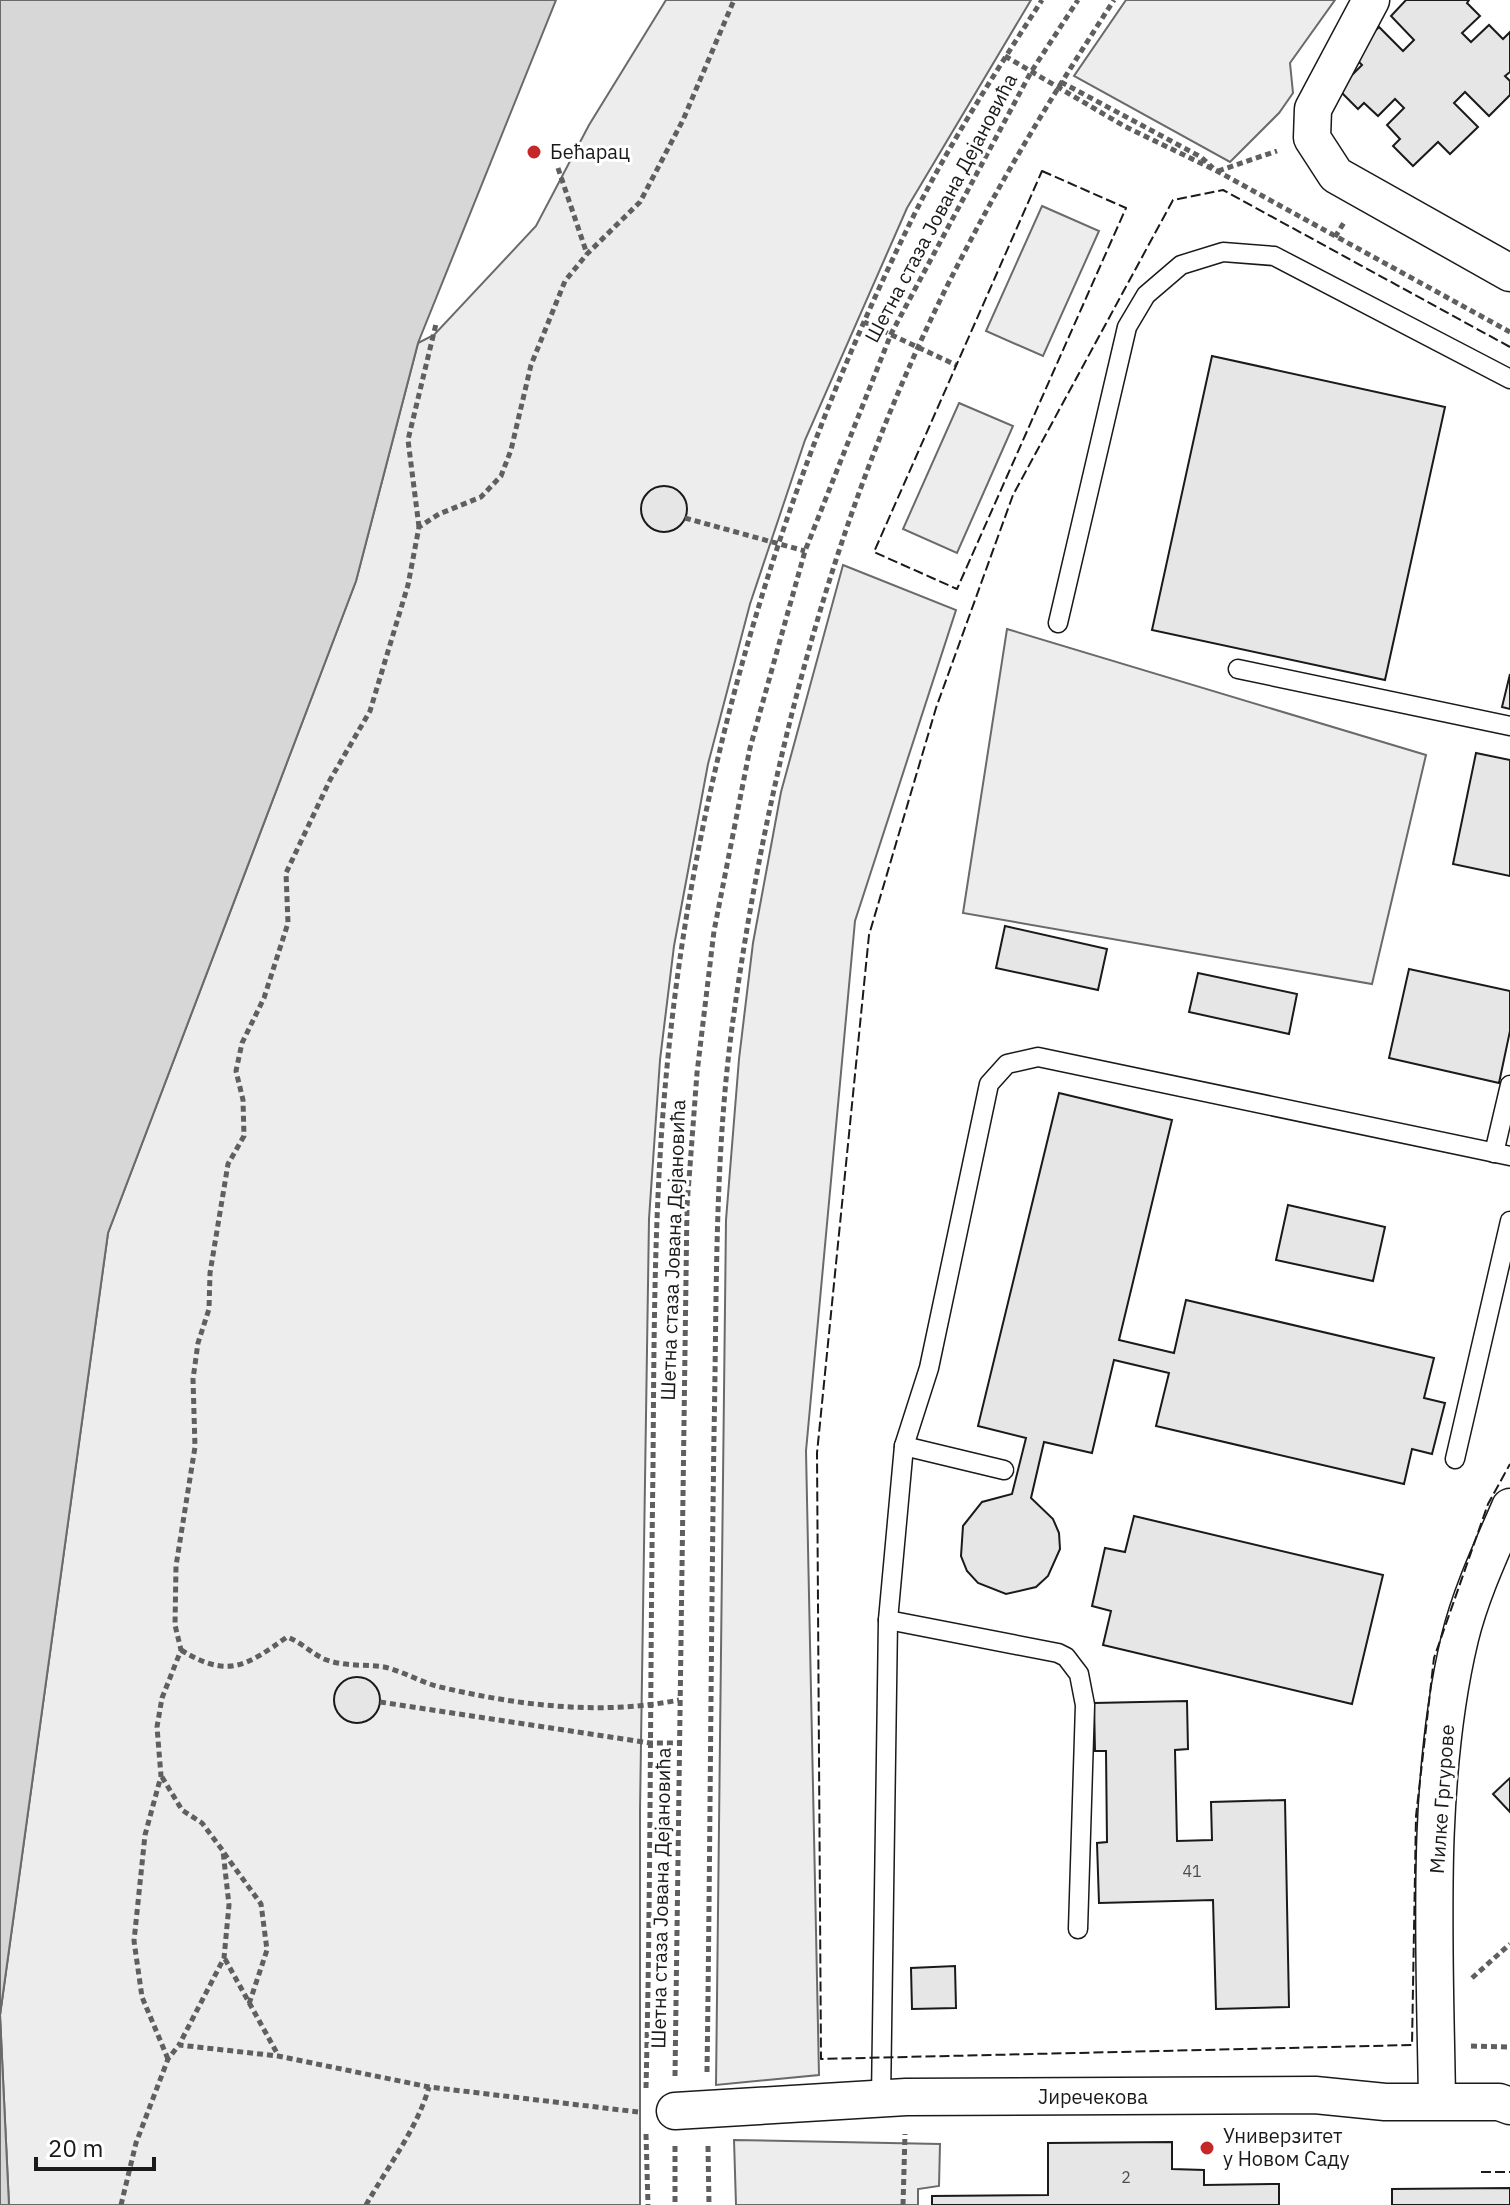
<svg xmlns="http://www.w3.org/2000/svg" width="1510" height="2205" viewBox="0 0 1510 2205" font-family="'IBM Plex Sans',sans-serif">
	<rect width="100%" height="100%" fill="#fff"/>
	<!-- green -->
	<g fill="#ededed" stroke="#6a6a6a" stroke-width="2">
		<polygon points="666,0 1031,0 907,208 805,440 750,604 708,764 674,946 660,1060 649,1219 640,1810 640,2205 9,2205 0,2015 108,1233 356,581 418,343 434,335 536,226 589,125"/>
		<polygon points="1126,0 1335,0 1290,63 1293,93 1279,113 1230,162 1074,76"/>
		<polygon points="1042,206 1099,231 1043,356 986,331"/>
		<polygon points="959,403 1013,426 957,553 903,529"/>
		<polygon points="843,565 956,610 855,921 806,1451 819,2075 716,2085 726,1220 739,1059 753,943 781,792"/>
		<polygon points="1007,629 1426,755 1372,984 963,913"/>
		<polygon points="734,2140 940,2144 939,2186 918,2189 918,2205 736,2205"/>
	</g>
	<!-- water -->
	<polygon fill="#d7d7d7" stroke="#6a6a6a" stroke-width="2" points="0,0 556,0 418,343 356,581 108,1233 0,2015 9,2205 0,2205"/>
	<!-- building -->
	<g fill="#e6e6e6" stroke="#1a1a1a" stroke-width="2">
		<polygon points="1406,0 1469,0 1467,3 1480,16 1462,33 1471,42 1489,25 1503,39 1510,32 1510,72 1505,76 1510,81 1510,95 1489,116 1465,92 1454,103 1478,127 1450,154 1438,142 1413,166 1393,146 1400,139 1387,125 1404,108 1395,99 1378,116 1364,103 1358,109 1338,89 1362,65 1351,54 1379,27 1403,51 1414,40 1391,16"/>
		<polygon points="1212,356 1445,407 1385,680 1152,630"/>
		<circle cx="664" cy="509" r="23"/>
		<polygon points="1510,674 1510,709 1502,707"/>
		<polygon points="1476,753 1510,760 1510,876 1453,864"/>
		<polygon points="1005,926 1107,949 1098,990 996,968"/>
		<polygon points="1409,969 1510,991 1510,1031 1499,1083 1389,1058"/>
		<polygon points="1198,973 1297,994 1289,1034 1189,1012"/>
		<polygon points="1059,1093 1172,1120 1119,1340 1174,1353 1186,1300 1434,1358 1424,1398 1445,1403 1432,1454 1412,1449 1404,1484 1156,1426 1169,1373 1114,1360 1092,1453 1044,1442 1031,1498 1053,1519 1059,1533 1060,1549 1048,1576 1036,1587 1006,1594 978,1583 967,1571 961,1556 963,1526 982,1502 1012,1494 1026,1438 978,1426"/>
		<polygon points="1288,1205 1385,1227 1373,1281 1276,1260"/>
		<polygon points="1134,1516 1383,1575 1352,1704 1103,1645 1111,1611 1092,1606 1105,1548 1125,1552"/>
		<circle cx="357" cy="1700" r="23"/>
		<polygon points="1187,1701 1188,1749 1175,1750 1177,1841 1212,1840 1211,1802 1285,1800 1289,2007 1216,2009 1213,1900 1099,1903 1097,1843 1107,1842 1106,1751 1095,1751 1094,1703"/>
		<polygon points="1510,1778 1510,1812 1493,1794"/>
		<polygon points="955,1966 956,2008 912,2009 911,1968"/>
		<polygon points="1172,2142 1172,2169 1204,2170 1204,2185 1279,2184 1279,2205 932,2205 932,2196 1048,2195 1048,2143"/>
		<polygon points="1510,2188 1510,2205 1392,2205 1392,2189"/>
	</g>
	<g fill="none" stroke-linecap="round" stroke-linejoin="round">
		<defs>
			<g id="service">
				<polyline points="1058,623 1127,327 1146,295 1181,265 1223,252 1274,256 1510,379"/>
				<polyline points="1238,669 1510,726"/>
				<polyline points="1494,1153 1510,1085"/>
				<polyline points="904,1446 1004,1470"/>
				<polyline points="1455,1459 1510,1221"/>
				<polyline points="888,1620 1058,1653 1066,1657 1079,1674 1085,1705 1078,1929"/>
				<polyline points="881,2099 888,1620 904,1446 929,1368 989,1084 1007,1064 1038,1057 1510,1156"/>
			</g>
			<g id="minor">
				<polyline points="1371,0 1313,109 1312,138 1336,175 1510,273"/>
				<path d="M1437,2101C1435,1951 1425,1784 1460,1638C1471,1593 1492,1549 1510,1507"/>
				<polyline points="675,2111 906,2097 1315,2095 1385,2102 1499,2102 1510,2106"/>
			</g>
		</defs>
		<!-- service casing -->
		<use href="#service" stroke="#1a1a1a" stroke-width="21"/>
		<!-- minor casing -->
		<use href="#minor" stroke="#1a1a1a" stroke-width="39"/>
		<!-- path -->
		<g stroke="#5f5f5f" stroke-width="5" stroke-dasharray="6 4" stroke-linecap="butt">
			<polyline points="1005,56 1124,126 1217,171 1510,332"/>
			<polyline points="1061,82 1201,157 1213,168"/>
			<polyline points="558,168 587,254"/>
			<polyline points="1218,171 1277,151"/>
			<polyline points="1335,237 1345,221"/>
			<polyline points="864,322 956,365"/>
			<polyline points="685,518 805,551"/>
			<polyline points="419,527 408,440 436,324"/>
			<path d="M181,1650C228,1679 246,1666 287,1637C301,1642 311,1653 324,1659C344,1667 364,1664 384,1667C402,1671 419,1681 436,1686C515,1705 599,1716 679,1700"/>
			<polyline points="380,1702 650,1743 679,1743"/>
			<polyline points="162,1777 182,1810 202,1823 223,1851 229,1905 224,1958 179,2045"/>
			<polyline points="224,1853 261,1904 267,1950 249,2004"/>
			<polyline points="225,1959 278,2055"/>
			<polyline points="1472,1978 1510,1944"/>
			<polyline points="1471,2046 1510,2047"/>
			<polyline points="168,2059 142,1997 134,1941 145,1835 161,1776 157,1727 162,1698 181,1650 175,1625 176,1566 195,1447 193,1379 198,1343 209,1309 210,1273 228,1164 244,1136 243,1100 236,1071 242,1043 264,998 288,923 286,873 330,780 370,711 408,585 419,527 439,514 481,497 501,476 511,450 531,365 565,281 587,254 640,202 683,120 734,0"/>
			<path d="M707,2072C710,1859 711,1647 714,1434C717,1294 714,1152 734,1013C771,750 841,487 965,251C1010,164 1061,82 1114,0"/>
			<polyline points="675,2076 687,1206 697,1073 714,931 750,748 805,551 891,334 1031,72 1078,0"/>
			<path d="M646,2088C651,1882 650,1675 653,1468C654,1334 654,1200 667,1067C695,772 783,479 914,215C951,141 997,70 1042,0"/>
			<polyline points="646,2134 648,2205"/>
			<polyline points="675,2146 675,2205"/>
			<polyline points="708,2146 709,2205"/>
			<polyline points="121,2205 136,2143 168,2059 179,2045 278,2056 429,2087 638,2112"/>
			<path d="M366,2205C388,2166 417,2129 429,2087"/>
			<polyline points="903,2205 905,2134"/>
		</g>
		<!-- service -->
		<use href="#service" stroke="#fff" stroke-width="18"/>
		<!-- minor -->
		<use href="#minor" stroke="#fff" stroke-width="36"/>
		<!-- fence -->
		<g stroke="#1a1a1a" stroke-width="2" stroke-dasharray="10 4" stroke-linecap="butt">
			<polygon points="1042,171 1126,208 957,589 874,552"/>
			<polyline points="1510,347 1223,190 1173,200 1013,495 936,708 869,935 817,1453 821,2059 1412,2045 1416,1816 1434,1658 1488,1504 1510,1464"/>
			<polyline points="1481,2172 1510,2172"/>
		</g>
	</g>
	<!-- markers -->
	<g fill="#c62828" stroke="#fff" stroke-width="3">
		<circle cx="534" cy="152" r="8"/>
		<circle cx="1207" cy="2148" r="8"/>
	</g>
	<g text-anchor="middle" stroke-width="6" stroke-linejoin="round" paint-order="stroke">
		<!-- number labels -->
		<g font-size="16" fill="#4d4d4d">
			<text x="1192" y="1877">41</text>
			<text x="1126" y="2183">2</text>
		</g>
		<!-- poi labels -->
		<g font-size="20" fill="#1a1a1a" stroke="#fff" text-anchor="start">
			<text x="550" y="159">Бећарац</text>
			<text x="1223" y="2143">Универзитет<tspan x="1223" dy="23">у Новом Саду</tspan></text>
		</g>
		<!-- street labels -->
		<g font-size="20" fill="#1a1a1a" stroke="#fff">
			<text transform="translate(941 208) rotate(-62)" y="7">Шетна стаза Јована Дејановића</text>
			<text transform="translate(673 1250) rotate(-88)" y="7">Шетна стаза Јована Дејановића</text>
			<text transform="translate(1442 1799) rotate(-86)" y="7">Милке Гргурове</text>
			<text transform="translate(661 1898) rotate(-89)" y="7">Шетна стаза Јована Дејановића</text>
			<text x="1093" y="2104">Јиречекова</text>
		</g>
	</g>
	<!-- scale -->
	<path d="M36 2157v12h118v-12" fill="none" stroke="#1a1a1a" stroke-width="4"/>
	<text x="48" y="2157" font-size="24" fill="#1a1a1a" stroke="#ffffff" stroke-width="6" paint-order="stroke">20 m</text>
</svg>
